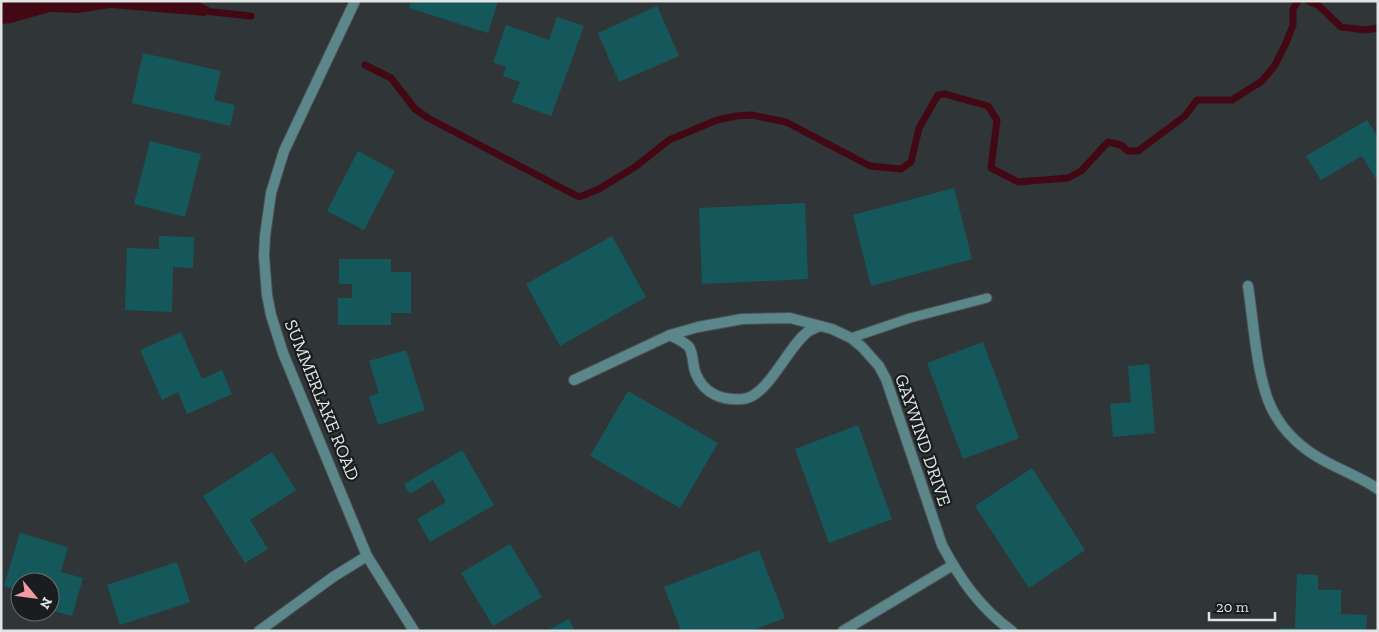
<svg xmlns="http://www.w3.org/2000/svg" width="1379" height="632" viewBox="0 0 1379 632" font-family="'Zilla Slab',serif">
	<rect width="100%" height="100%" fill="#303637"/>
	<!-- water -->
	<polygon fill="#420914" points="1,1 197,1 210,8 211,13 205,16 111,8 78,13 50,12 11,23 1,24"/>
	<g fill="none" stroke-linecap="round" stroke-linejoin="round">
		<!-- stream -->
		<g stroke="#420914" stroke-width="7">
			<polyline points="1308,1 1318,5 1341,27 1365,30 1378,28"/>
			<polyline points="203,11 251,16"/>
			<polyline points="365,65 391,78 415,109 428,118 579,197 599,189 635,167 669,140 717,120 736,116 752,115 786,122 870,166 901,169 911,162 919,128 938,95 945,94 988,106 997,120 991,168 1018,182 1068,178 1081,171 1108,142 1121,145 1128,151 1138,151 1185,116 1197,100 1232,100 1262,81 1275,65 1286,43 1293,25 1293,9 1298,1"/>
		</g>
	</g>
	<!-- building -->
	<g fill="#15585c">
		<polygon points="411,1 498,1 488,33 409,8"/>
		<polygon points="657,6 679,56 619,82 598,33"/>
		<polygon points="557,17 584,26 551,116 512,102 520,82 503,76 506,67 493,62 506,25 549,40"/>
		<polygon points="143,53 221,71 214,100 235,105 230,126 132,103"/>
		<polygon points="1367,120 1378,137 1378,182 1362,156 1321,180 1306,156"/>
		<polygon points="150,141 201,154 185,217 134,204"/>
		<polygon points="358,151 395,171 364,230 327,211"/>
		<polygon points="954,188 972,259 871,286 853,215"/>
		<polygon points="805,203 808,279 702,284 699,208"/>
		<polygon points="159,236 194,237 193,268 173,267 172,312 125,310 127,248 159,249"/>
		<polygon points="612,236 646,297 560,346 526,284"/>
		<polygon points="339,259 391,259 391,272 411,272 411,313 391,313 391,325 338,325 338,298 352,298 352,284 339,284"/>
		<polygon points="181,332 202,379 222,370 232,394 187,414 178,392 162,400 140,350"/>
		<polygon points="983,342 1019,438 963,459 927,363"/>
		<polygon points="406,350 425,410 378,425 369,397 379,393 369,361"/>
		<polygon points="1149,364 1155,433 1113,437 1110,404 1131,402 1128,366"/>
		<polygon points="628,391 718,443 680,508 590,456"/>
		<polygon points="858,425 892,519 829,543 795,449"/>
		<polygon points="462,450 494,505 430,542 417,519 446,502 433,480 410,494 404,484"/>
		<polygon points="272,452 296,490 250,520 268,549 245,563 203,496"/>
		<polygon points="1032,468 1085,550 1029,588 975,506"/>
		<polygon points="20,533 68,547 61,572 83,578 72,616 50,610 50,582 20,582 20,591 4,586"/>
		<polygon points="510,544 542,597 493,626 461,573"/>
		<polygon points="759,550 785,618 750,631 681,631 664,587"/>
		<polygon points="177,562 190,602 120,625 107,585"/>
		<polygon points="1297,574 1318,575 1318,590 1341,590 1341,614 1367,615 1366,631 1279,631 1279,628 1295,628"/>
		<polygon points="569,619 575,631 546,631"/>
	</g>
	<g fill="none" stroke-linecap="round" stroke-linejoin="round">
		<defs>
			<polyline id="lane" points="851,338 910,318 987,298"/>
			<g id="street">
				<polyline points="355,1 284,151 271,193 265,236 264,256 267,295 271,315 283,353 367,556 414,631"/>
				<path d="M1248,286C1251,306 1253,327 1256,347C1262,390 1270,423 1307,450C1328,466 1356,474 1378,489"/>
				<path d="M670,335C675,338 685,342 689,347C694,355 692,365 696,374C704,394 723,401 743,399C769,396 788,345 809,331C813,329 817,327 820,326"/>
				<path d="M574,380L670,335L698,327L742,319L790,318L832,329L851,338L862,347L879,366L886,379L942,545C960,579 980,608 1012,631"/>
				<polyline points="259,631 333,577 367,556"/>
				<polyline points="843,631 953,565"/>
			</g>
		</defs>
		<!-- lane casing -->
		<use href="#lane" stroke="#4c5253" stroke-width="11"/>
		<!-- street casing -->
		<use href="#street" stroke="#4c5253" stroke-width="12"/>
		<!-- lane -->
		<use href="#lane" stroke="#5b878a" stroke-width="9"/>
		<!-- street -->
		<use href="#street" stroke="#5b878a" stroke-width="10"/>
	</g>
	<g text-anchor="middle" stroke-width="4.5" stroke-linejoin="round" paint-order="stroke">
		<!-- street labels -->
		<g font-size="18" fill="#e0e4e4" stroke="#1a1d1d">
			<text transform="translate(322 400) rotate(68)" y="6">SUMMERLAKE ROAD</text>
			<text transform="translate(923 440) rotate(71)" y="6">GAYWIND DRIVE</text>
		</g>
	</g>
	<!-- border -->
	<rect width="1379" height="632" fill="none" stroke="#e0e4e4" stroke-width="5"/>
	<!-- north arrow -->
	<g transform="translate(35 597) rotate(119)"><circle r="24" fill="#1a1d1d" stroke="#696d6d"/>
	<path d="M0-4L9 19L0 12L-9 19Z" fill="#f49aa1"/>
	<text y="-8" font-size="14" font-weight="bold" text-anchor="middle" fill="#e0e4e4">N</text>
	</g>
	<!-- scale -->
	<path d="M1209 612v8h66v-8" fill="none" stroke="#e0e4e4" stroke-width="2.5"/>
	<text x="1216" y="612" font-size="15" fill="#e0e4e4" stroke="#1a1d1d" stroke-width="4" paint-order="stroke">20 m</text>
</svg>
